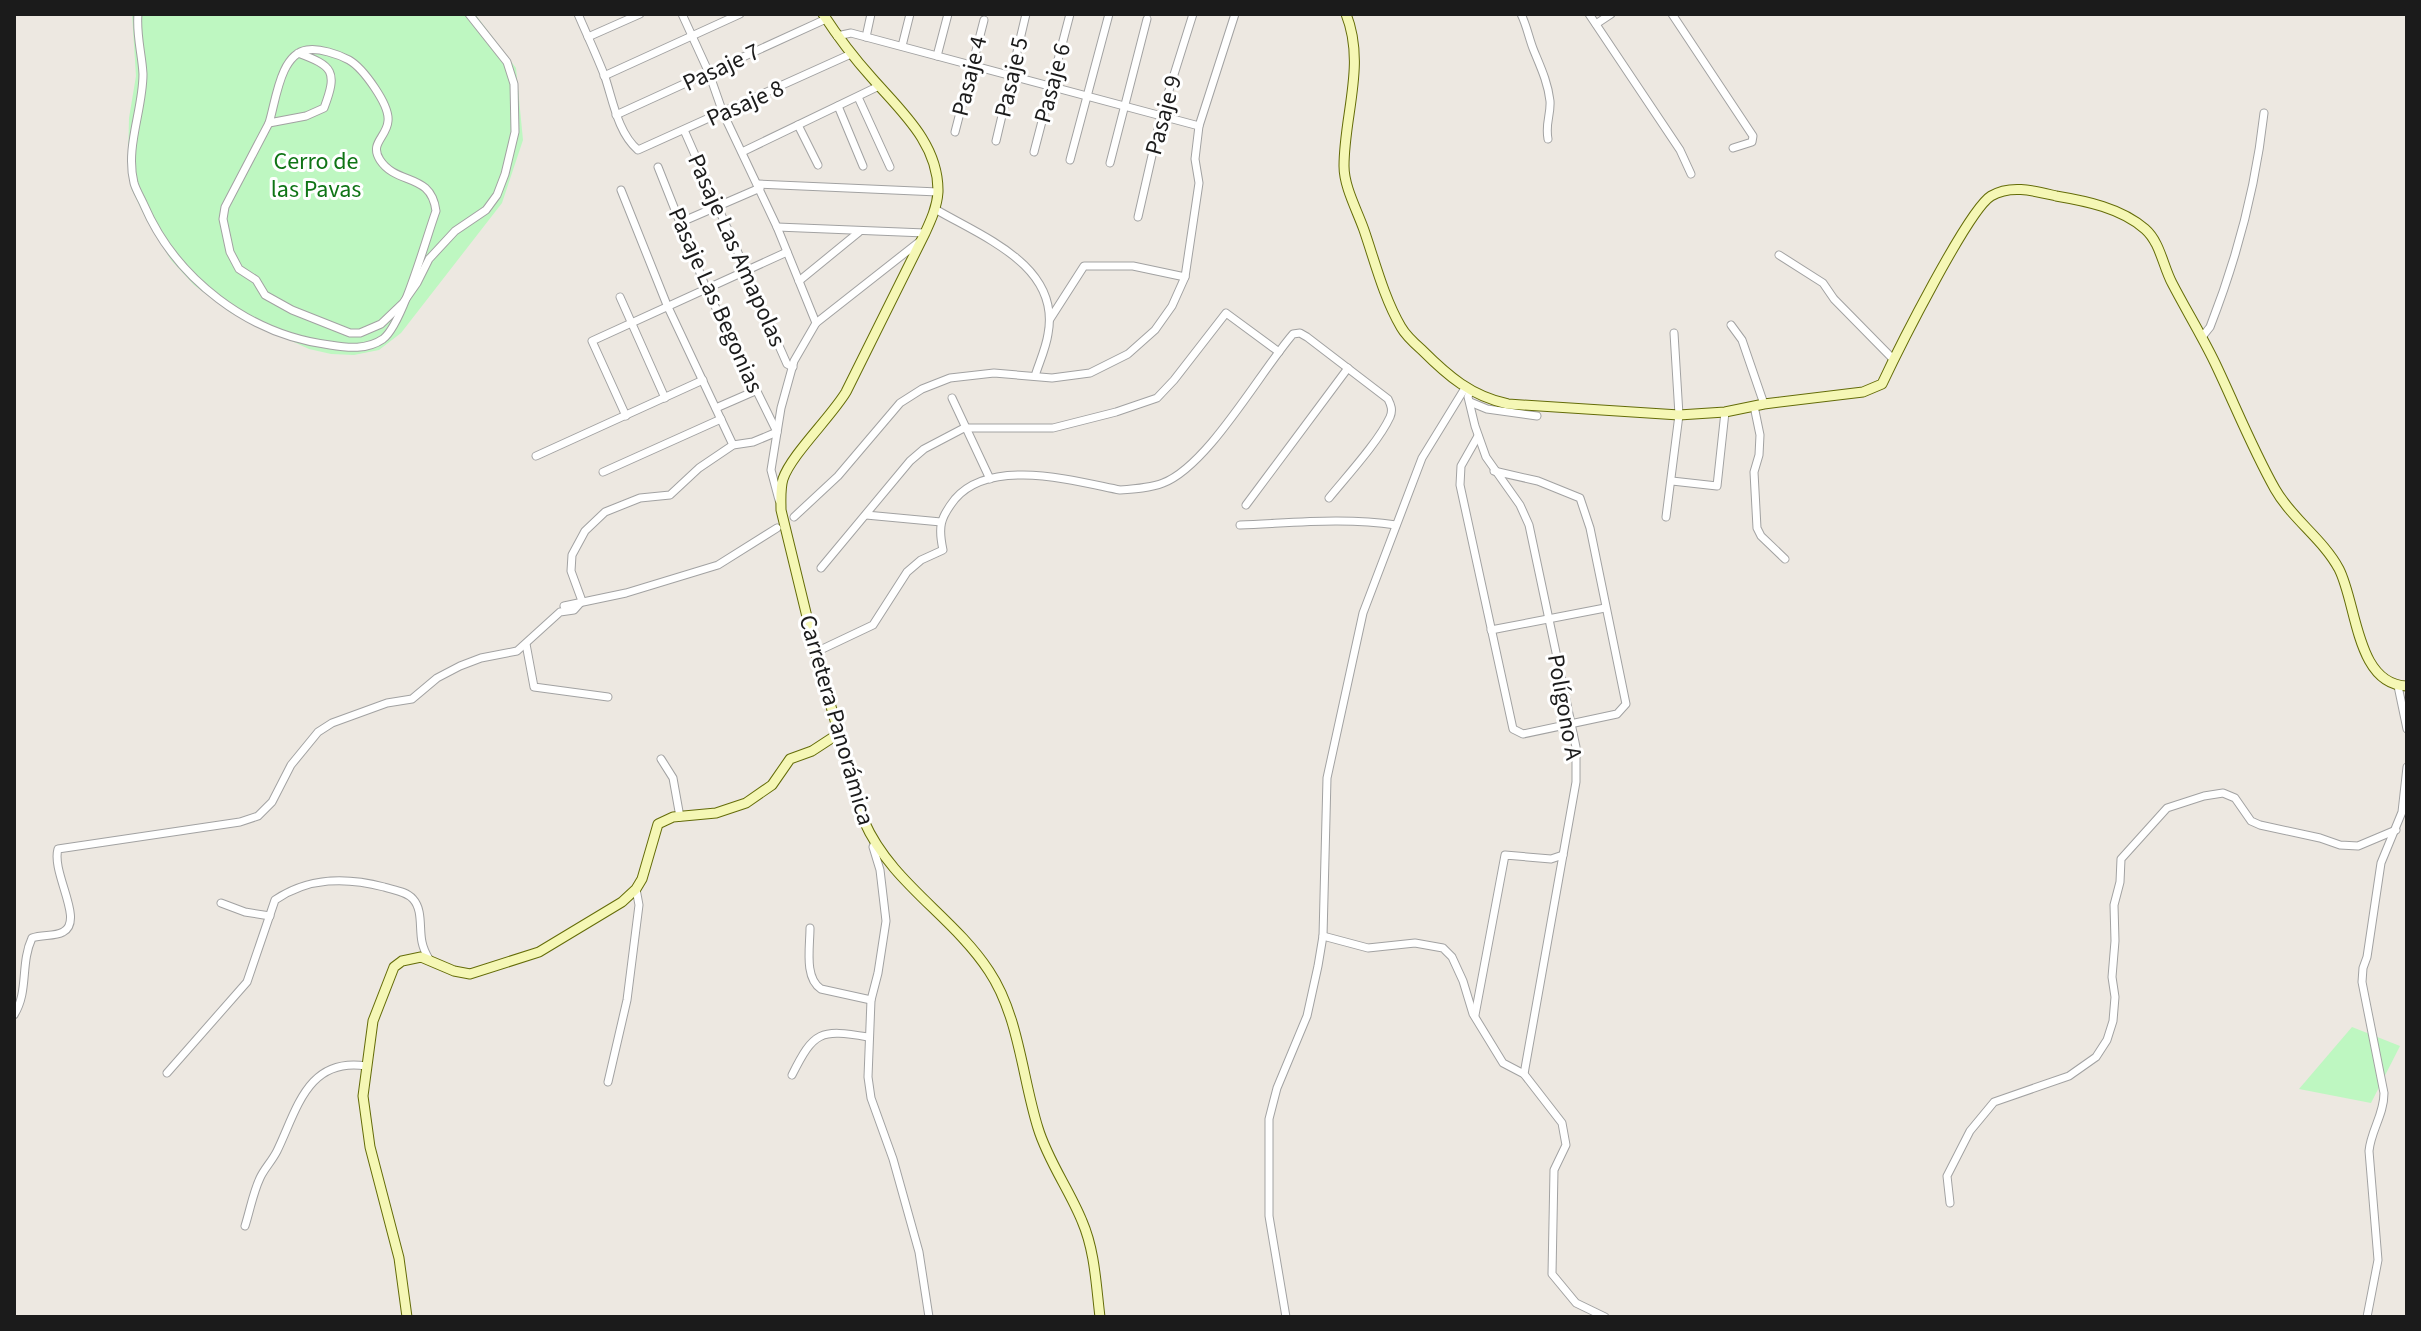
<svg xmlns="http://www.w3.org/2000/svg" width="2421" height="1331" viewBox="0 0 2421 1331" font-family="'Source Sans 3',sans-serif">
	<rect width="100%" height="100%" fill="#ede8e1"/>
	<!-- park -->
	<g fill="#bef7c1">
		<polygon points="132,14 475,14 516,68 523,140 502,203 401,333 379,350 354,355 331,354 309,349 231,313 194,285 171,260 147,221 131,188 128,161 129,118 136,76"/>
		<polygon points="2352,1027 2400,1046 2371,1103 2299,1089"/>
	</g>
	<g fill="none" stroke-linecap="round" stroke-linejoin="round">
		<defs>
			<g id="street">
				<path d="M138,14C136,35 142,54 143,74C143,110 125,147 134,183C136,190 141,198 144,205C176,279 249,335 330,345C348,348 367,350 383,339C403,324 426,238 436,211C431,172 397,186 380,160C369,143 387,137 388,121C390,105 363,68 349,60C338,54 319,48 307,50C280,54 276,101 269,123L306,116L324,108C338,71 333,66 298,53"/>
				<path d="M578,14C587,35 597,56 605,77C613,101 618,133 638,150L851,54"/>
				<polyline points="682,14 709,73 723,113 777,227 816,323"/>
				<path d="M1521,14C1527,26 1529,39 1534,51C1541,68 1548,83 1550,101C1551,115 1545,123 1548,139"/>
				<polyline points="1589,14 1680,150 1691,174"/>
				<polyline points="1672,14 1753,136 1752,142 1733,148"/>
				<polyline points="1596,24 1611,14"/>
				<polyline points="837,36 851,33 866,37 1199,126"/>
				<polyline points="588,37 640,14"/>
				<polyline points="866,37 871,14"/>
				<polyline points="902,46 910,14"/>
				<polyline points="937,56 948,14"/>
				<polyline points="604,76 740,14"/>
				<polyline points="858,97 890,167"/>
				<polyline points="838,106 863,166"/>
				<polyline points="616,115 826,19"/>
				<polyline points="269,123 225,207 223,219 230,252 239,269 256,280 265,295 292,310 350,333 360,333 381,324 403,303 417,283 429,259 455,231 486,210 497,195 505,174 515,132 514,84 507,62 469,14"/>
				<polyline points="798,125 818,165"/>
				<polyline points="684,130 787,364 793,367"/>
				<polyline points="955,132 984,20"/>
				<polyline points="996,141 1026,14"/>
				<polyline points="742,152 879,86"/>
				<polyline points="1034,152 1070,14"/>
				<polyline points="1070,160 1109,14"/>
				<polyline points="1110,163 1147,19"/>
				<polyline points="758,184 938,192"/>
				<polyline points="621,190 667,305 733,445"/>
				<path d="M935,209C983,237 1061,266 1048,334C1046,348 1039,363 1035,376"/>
				<polyline points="1138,217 1161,116 1193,14"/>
				<polyline points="679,223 760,188"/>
				<polyline points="777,227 925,233"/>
				<polyline points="1779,255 1823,283 1834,299 1894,360"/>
				<polyline points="799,281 859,232"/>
				<polyline points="620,297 665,398"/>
				<polyline points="1050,319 1084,266 1133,266 1185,277"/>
				<polyline points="1731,325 1742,340 1764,404"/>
				<path d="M2202,337L2210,327C2237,258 2256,186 2264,113"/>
				<polyline points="1470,391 1468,397 1475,426 1486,457 1520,505 1529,525 1576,747 1576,782 1524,1074"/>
				<polyline points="952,398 990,479"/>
				<polyline points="1470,402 1487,409 1537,416"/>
				<polyline points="1754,406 1760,435 1759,455 1754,472 1757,528 1761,536 1785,559"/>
				<polyline points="716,408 755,391"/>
				<polyline points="626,416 592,341 787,252"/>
				<polyline points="1478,436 1461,466 1460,485 1513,729 1523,734 1617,714 1626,704 1590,528 1580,498 1538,481 1494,471"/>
				<polyline points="536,456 703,380"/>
				<polyline points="603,472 721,419"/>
				<polyline points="1672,481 1717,486 1725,412"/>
				<polyline points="779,500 771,470 781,408 794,361 816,323 919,242"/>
				<polyline points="1246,505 1348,368"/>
				<polyline points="866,515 941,522"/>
				<polyline points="794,517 838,476 900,403 922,389 950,378 994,373 1052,378 1090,373 1128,354 1155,330 1172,306 1185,277 1199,183 1195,159 1199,126 1235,14"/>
				<polyline points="1666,517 1679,415 1674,333"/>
				<path d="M1240,525C1292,523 1344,517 1396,525"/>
				<polyline points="821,568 910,461 924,449 964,428 1053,428 1116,412 1157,398 1174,380 1226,313 1279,352"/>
				<polyline points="564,606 626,593 718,565 777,528"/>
				<polyline points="1491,630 1605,608"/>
				<polyline points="526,644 534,687 608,697"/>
				<path d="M816,652L873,625L907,572L921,560L943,550C938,527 940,518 955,499C991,457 1074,481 1120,490C1135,489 1150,488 1163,483C1208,466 1260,372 1293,334L1300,333L1307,337L1388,399C1391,405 1393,410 1390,417C1379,441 1347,476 1329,498"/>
				<polyline points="2398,686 2407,729"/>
				<polyline points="661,759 673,778 680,817"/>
				<polyline points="875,842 873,847 880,870 886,921 878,973 871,1000 868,1077 871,1098 893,1159 919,1252 929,1317"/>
				<polyline points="221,903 245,912 270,916"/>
				<path d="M810,928C810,947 804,978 821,989L871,1000"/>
				<polyline points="1323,936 1368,948 1415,943 1443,948 1452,957 1463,981 1473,1014 1503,1063 1524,1074 1562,1123 1566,1145 1554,1170 1552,1274 1576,1303 1605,1317"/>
				<path d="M14,1015C29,991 20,964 32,938C42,934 54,937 63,932C85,921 51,873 58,849L240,822L258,816L272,802L291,765L318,732L332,723L387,703L412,699L437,678L460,666L481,658L517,651L560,612L574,610L582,601L571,571L572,555L585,531L605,512L640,498L670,495L699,468L733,445L753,442L777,432L706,288L658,167"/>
				<polyline points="1475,1015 1505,855 1551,859 1563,855"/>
				<path d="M167,1073L247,982L275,900C309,877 346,877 384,887C393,890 406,891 413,899C423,910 419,928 422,942C423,947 426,954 429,959"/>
				<path d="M792,1075C814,1031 820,1029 868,1037"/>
				<polyline points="608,1082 627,1000 639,905 636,889"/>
				<polyline points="1950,1203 1947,1176 1970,1131 1994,1102 2069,1076 2096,1057 2107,1040 2113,1021 2115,997 2112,977 2115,941 2114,905 2120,882 2121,859 2167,808 2204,796 2223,793 2235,798 2251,821 2260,825 2320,838 2340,845 2358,846 2396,830"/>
				<path d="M245,1226C250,1210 253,1193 260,1178C264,1169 272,1161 277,1151C297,1110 307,1057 366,1066"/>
				<polyline points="1286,1317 1269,1216 1269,1119 1277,1088 1307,1016 1318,966 1323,936 1327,778 1363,613 1422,458 1465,388"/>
				<path d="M2367,1317L2378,1260L2369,1151C2371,1130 2384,1115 2384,1093L2362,982L2363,968L2367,957L2381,863L2402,812L2407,767"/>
			</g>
			<g id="secondary">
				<path d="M823,14C838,37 854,58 872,78C901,111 939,144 938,192C937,207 931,220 925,233L846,392C831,417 791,455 783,479C780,489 781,500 781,510L817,658L864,821C891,883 953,916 989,971C1019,1016 1022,1077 1038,1128C1048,1161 1069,1189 1082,1221C1095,1251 1096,1285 1100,1317"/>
				<path d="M1346,14C1366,64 1344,115 1344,166C1344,187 1357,210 1364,230C1375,262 1384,298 1401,327C1406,336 1414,343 1422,350C1448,376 1471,396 1508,404L1679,415L1725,412L1764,404L1863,392L1882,384C1897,352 1968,210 1991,196C2011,184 2035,191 2056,196C2086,201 2121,208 2145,229C2160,242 2163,266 2172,283C2186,310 2202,336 2215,363C2235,405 2252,448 2275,489C2292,519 2323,539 2339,569C2357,604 2356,685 2407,686"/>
				<polyline points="407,1317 399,1258 370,1147 363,1096 373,1021 394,967 402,961 421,957 454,971 470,974 539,952 622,902 636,889 642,879 658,824 673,817 716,813 746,803 772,785 790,759 812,751 838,734"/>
			</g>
		</defs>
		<!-- street casing -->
		<use href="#street" stroke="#a2a2a2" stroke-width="9"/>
		<!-- secondary casing -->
		<use href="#secondary" stroke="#646c08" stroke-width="11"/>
		<!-- street -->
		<use href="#street" stroke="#fff" stroke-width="7"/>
		<!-- secondary -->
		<use href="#secondary" stroke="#f5f7b5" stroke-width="9"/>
	</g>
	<g text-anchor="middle" stroke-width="6" stroke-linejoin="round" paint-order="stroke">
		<!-- street labels -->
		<g font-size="24" fill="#1b1b1b" stroke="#fff">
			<text transform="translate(721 67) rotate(-25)" y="8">Pasaje 7</text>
			<text transform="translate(969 76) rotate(-76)" y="8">Pasaje 4</text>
			<text transform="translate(1011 77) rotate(-77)" y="8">Pasaje 5</text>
			<text transform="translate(1052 83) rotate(-75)" y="8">Pasaje 6</text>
			<text transform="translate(745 103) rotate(-24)" y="8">Pasaje 8</text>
			<text transform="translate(1163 115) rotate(-75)" y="8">Pasaje 9</text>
			<text transform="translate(737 250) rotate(66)" y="8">Pasaje Las Amapolas</text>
			<text transform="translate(716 300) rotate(66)" y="8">Pasaje Las Begonias</text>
			<text transform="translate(1565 707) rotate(80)" y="8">Polígono A</text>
			<text transform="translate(837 720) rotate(74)" y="8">Carretera Panorámica</text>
		</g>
		<!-- park labels -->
		<g font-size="24" fill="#0f7415" stroke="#fff">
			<text x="316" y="169">Cerro de<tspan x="316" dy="28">las Pavas</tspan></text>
		</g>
	</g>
	<!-- border -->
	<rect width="2421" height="1331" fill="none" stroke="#1b1b1b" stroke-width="32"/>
</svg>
